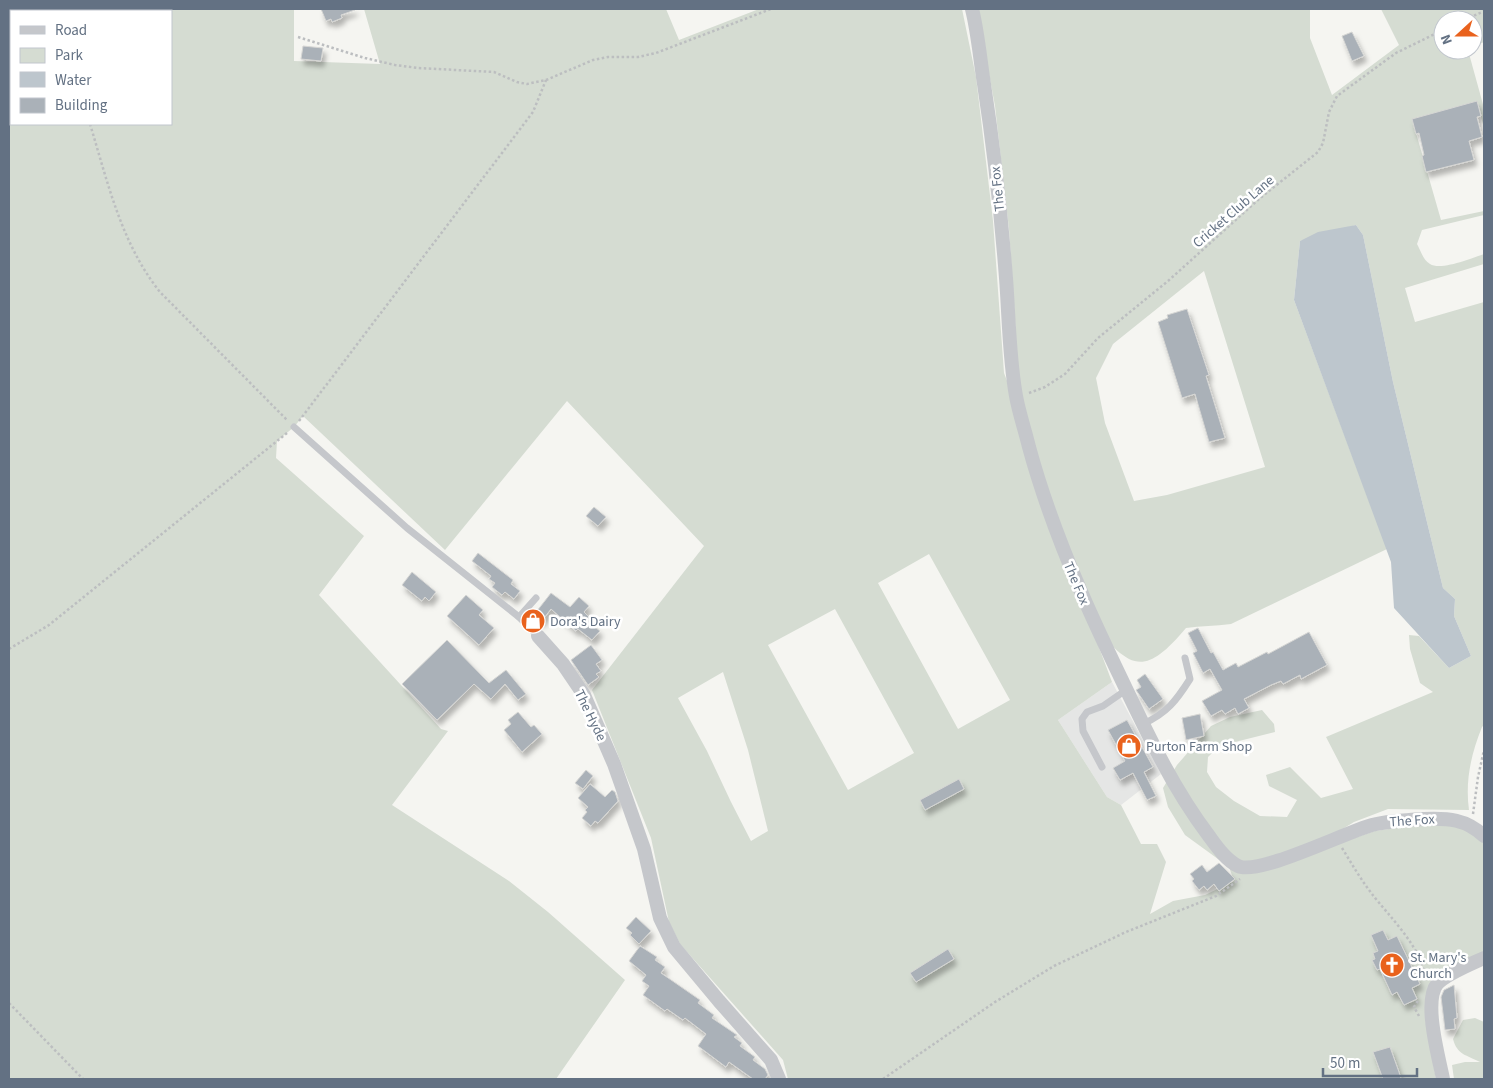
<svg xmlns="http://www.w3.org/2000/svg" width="1493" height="1088" viewBox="0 0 1493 1088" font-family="'Source Sans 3',sans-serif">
	<defs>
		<filter id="shadow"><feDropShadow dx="3" dy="5.5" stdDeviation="2.5" flood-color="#0004"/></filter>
	</defs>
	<rect width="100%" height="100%" fill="#f5f5f1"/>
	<!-- built -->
	<polygon fill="#e5e6e5" points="1112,682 1161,774 1121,805 1107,797 1058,720"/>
	<!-- green -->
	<g fill="#d5dcd2" fill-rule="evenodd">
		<path d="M9,9H294V61L380,64L364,9H666L679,40L759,9H962L976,77L993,221L1004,373L1009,386L1016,334L1009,229L995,106L977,9H1310V38L1332,95L1399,45L1381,9H1484V42L1473,47V20H1443V50H1468L1484,108V128L1477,102L1416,133L1441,220L1484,211V215L1422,230L1417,244C1421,251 1423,260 1430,264C1441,271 1472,258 1484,254V264L1405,288L1415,322L1484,302V725L1482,727C1471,754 1465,781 1469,810L1388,809L1354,822L1323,841L1340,843L1375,831L1409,826L1454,823L1476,836L1484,843V954L1431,981L1425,1018L1436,1079H788L783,1060L680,944L669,922L651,838L592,690L704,546L567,401L445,550L303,416L294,427L277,441L276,458L364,536L319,595L441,729L448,731L392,805L509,881L548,912L625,980L556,1079H9ZM11,11H171V124H11ZM1356,225L1363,235L1393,382L1443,588L1455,599L1454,616L1471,656L1449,668L1419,636L1409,635L1410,649L1420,683L1433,692L1326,737L1353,789L1321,798L1290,767L1266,775L1269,786L1297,800L1287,817L1260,816L1234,801L1216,787L1207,772L1208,757L1219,746L1275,732L1274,724L1262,710L1230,717L1211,726L1177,765L1163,788L1168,807L1185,835L1229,867L1234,881L1205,895L1173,901L1150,914L1166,862L1157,844H1141L1121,805L1107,797L1058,720L1112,682L1089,621C1129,665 1141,682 1186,628C1201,626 1215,626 1231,624L1387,549L1294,300L1300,241ZM1204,271L1265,467L1167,495L1134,501L1105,423L1096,378L1113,344ZM929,554L1010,700L958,729L878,583ZM835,609L914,753L848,790L768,645ZM723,672L748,750L768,831L751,841L731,802L707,751L678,698Z"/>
		<path d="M1475,1018L1484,1022V1079H1454L1452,1065L1465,1062H1480C1467,1055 1457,1055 1453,1039L1463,1020Z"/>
	</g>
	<!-- water -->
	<polygon fill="#bdc6cd" points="1356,225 1363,235 1393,382 1443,588 1455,599 1454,616 1471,656 1449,668 1394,608 1391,562 1294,300 1300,241 1318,232"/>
	<!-- building -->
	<g fill="#aab1b8" stroke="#d6d6d4" filter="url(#shadow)">
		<polygon points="321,9 355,9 355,10 341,15 342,18 332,22 331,19 326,21"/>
		<polygon points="1352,32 1364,56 1352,61 1342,36"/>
		<polygon points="303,46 323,48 321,61 301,59"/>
		<polygon points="1477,101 1481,116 1477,117 1482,137 1469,141 1474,160 1426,172 1422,156 1424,155 1419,133 1416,134 1412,119"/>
		<polygon points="1187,309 1209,375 1206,376 1225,438 1209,442 1195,394 1182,398 1158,322 1168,318 1167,315"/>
		<polygon points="594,507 606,517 598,526 586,516"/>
		<polygon points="478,553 513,580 511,584 520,591 514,599 505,592 502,595 492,587 495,583 489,579 491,576 472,561"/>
		<polygon points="412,572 436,592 429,601 425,597 422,601 402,585"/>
		<polygon points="551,593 570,607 579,597 589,606 584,612 589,617 586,620 600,631 592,640 578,629 576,631 551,609 541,622 533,616"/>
		<polygon points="466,595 483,610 479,615 494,628 479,645 447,616"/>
		<polygon points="1198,628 1211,653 1213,652 1223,670 1236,663 1238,667 1267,652 1268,654 1309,632 1327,665 1301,679 1300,675 1283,684 1281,681 1271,685 1244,699 1249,708 1238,714 1235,708 1225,714 1222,710 1211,716 1202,701 1222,690 1210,669 1203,673 1193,653 1197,651 1188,633"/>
		<polygon points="447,640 489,683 506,670 526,694 518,700 505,684 491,699 474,684 437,720 402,684"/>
		<polygon points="591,645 602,660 596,664 601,671 596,674 599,677 588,685 571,660"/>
		<polygon points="1145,674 1163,699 1149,709 1136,690 1141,687 1137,680"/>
		<polygon points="518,712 531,727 534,725 542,734 522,752 504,730 511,724 508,720"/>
		<polygon points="1200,714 1204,736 1186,740 1182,718"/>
		<polygon points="1127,720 1153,767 1144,772 1156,796 1147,800 1133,773 1120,780 1113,768 1125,761 1108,730"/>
		<polygon points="586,770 593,776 583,789 575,783"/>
		<polygon points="959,779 964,789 925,810 920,800"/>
		<polygon points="590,784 605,797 612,790 615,792 618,801 598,823 595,821 591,826 582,818 587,812 585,810 588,807 578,798"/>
		<polygon points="1219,863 1235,879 1219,891 1214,884 1207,890 1204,886 1199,890 1192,881 1194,879 1190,874 1202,865 1207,872"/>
		<polygon points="636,917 651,931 639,944 630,935 632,933 626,928"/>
		<polygon points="1383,930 1388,940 1397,936 1420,984 1412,988 1417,999 1404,1005 1397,992 1392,995 1380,969 1377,970 1372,960 1375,959 1373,953 1378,951 1371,935"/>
		<polygon points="640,946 657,957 655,960 665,967 661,973 700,1000 698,1003 714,1015 712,1018 737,1035 734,1037 742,1043 740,1046 755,1057 753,1060 765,1069 768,1075 765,1079 753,1079 729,1062 726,1067 698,1046 706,1034 685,1018 683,1020 667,1009 665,1011 643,995 649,986 642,981 646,975 629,961"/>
		<polygon points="948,949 954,959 916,982 910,973"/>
		<polygon points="1454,985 1457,1018 1454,1019 1455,1029 1445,1030 1441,997 1444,990"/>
		<polygon points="1390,1047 1399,1072 1401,1079 1383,1079 1373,1052"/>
	</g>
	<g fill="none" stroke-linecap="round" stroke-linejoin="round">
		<!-- path -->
		<g stroke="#bcbec0" stroke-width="2.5" stroke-dasharray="2.5 2.5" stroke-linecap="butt">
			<polyline points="47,9 48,11"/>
			<polyline points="1465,20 1484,11"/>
			<polyline points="298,37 365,58 395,65 418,68 494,72 517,82 527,84 546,80 593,60 608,57 638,57 656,53 771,9"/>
			<path d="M90,124C108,183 121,243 160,292L288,421"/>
			<polyline points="1029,393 1045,387 1065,374 1098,338 1168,281 1259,199 1318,152 1323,143 1329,112 1337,96 1396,53 1443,30"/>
			<polyline points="299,421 533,112 546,80"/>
			<polyline points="9,649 49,625 287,433"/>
			<polyline points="1473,814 1478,777 1484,750"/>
			<path d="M1342,848C1352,864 1361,880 1372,894C1388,915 1427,953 1424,980"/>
			<polyline points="9,1003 83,1079"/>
			<polyline points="1419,1016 1414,1007 1419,999"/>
			<polyline points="883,1079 995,1002 1054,966 1126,932 1216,896 1240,879"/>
		</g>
		<!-- lane -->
		<g stroke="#c5c7cb" stroke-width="7">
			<polyline points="294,427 407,528 519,617 538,636"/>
			<polyline points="519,617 536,598"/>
			<path d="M1143,724C1167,713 1176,701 1190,679L1185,658"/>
			<polyline points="1102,767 1083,731 1082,719 1087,712 1103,706 1126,690"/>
		</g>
		<!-- street -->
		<g stroke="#c5c7cb" stroke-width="14">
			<path d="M972,9C978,33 980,59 984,84C994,149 1001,213 1006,278C1009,317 1009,357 1016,396C1019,413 1025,430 1029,447C1056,546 1101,638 1146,730C1164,767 1184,803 1209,836C1217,847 1226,860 1238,866C1258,876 1346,832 1372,825C1389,821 1407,820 1424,819C1448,818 1466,819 1484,836"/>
			<polyline points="538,636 563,664 584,695 614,764 644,849 660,918 674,947 719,1001 771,1060 779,1079"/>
			<path d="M1443,1079C1439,1058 1423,1002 1437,984C1446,974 1471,964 1484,958"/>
		</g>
	</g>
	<!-- icons -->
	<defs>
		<symbol id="shop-disc" viewBox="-11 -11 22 22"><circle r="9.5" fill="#e9621d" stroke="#fff"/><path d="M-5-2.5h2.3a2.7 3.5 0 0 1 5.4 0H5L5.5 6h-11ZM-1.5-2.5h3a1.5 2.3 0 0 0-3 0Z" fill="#fff"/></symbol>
		<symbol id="church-disc" viewBox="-11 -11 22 22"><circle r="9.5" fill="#e9621d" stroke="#fff"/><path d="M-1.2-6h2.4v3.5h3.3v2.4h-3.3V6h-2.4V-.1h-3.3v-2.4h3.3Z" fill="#fff"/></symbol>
	</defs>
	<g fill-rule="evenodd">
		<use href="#shop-disc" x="519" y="607" width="28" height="28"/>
		<use href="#shop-disc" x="1115" y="732" width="28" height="28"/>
		<use href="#church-disc" x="1378" y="951" width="28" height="28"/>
	</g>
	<g text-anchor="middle" stroke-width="5" stroke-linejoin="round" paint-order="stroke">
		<!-- street labels -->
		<g font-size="14" fill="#637183" stroke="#fff">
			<text transform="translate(997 189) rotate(-96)" y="5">The Fox</text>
			<text transform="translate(1233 211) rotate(-41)" y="5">Cricket Club Lane</text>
			<text transform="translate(1077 583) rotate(67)" y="5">The Fox</text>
			<text transform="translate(591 715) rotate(64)" y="5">The Hyde</text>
			<text transform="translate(1412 820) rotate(-4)" y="5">The Fox</text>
		</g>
		<!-- poi labels -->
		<g font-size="14" fill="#637183" stroke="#fff" text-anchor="start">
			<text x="550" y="626">Dora's Dairy</text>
			<text x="1146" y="751">Purton Farm Shop</text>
			<text x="1410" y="962">St. Mary's<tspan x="1410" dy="16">Church</tspan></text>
		</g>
	</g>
	<!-- border -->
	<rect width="1493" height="1088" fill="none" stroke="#637183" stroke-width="20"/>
	<!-- legend -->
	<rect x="10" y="10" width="162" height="115" fill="#ffffff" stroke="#c1c6cd"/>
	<rect x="20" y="26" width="25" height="8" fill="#c5c7cb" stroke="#c1c6cd"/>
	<text x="55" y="35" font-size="15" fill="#637183">Road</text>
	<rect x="20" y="48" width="25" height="15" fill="#d5dcd2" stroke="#c1c6cd"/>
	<text x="55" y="60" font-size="15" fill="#637183">Park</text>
	<rect x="20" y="72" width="25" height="15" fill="#bdc6cd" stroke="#c1c6cd"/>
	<text x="55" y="85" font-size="15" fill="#637183">Water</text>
	<rect x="20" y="98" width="25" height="15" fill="#aab1b8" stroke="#c1c6cd"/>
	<text x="55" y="110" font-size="15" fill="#637183">Building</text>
	<!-- north arrow -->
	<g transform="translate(1458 35) rotate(249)"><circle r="24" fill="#ffffff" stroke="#c1c6cd"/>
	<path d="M0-4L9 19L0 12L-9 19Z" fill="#e9621d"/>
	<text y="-8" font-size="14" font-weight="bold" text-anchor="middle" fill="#637183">N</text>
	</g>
	<!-- scale -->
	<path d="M1323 1068v8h94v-8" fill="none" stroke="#637183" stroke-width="2.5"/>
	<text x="1330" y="1068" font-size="15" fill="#637183" stroke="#ffffff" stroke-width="4" paint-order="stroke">50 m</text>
</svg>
